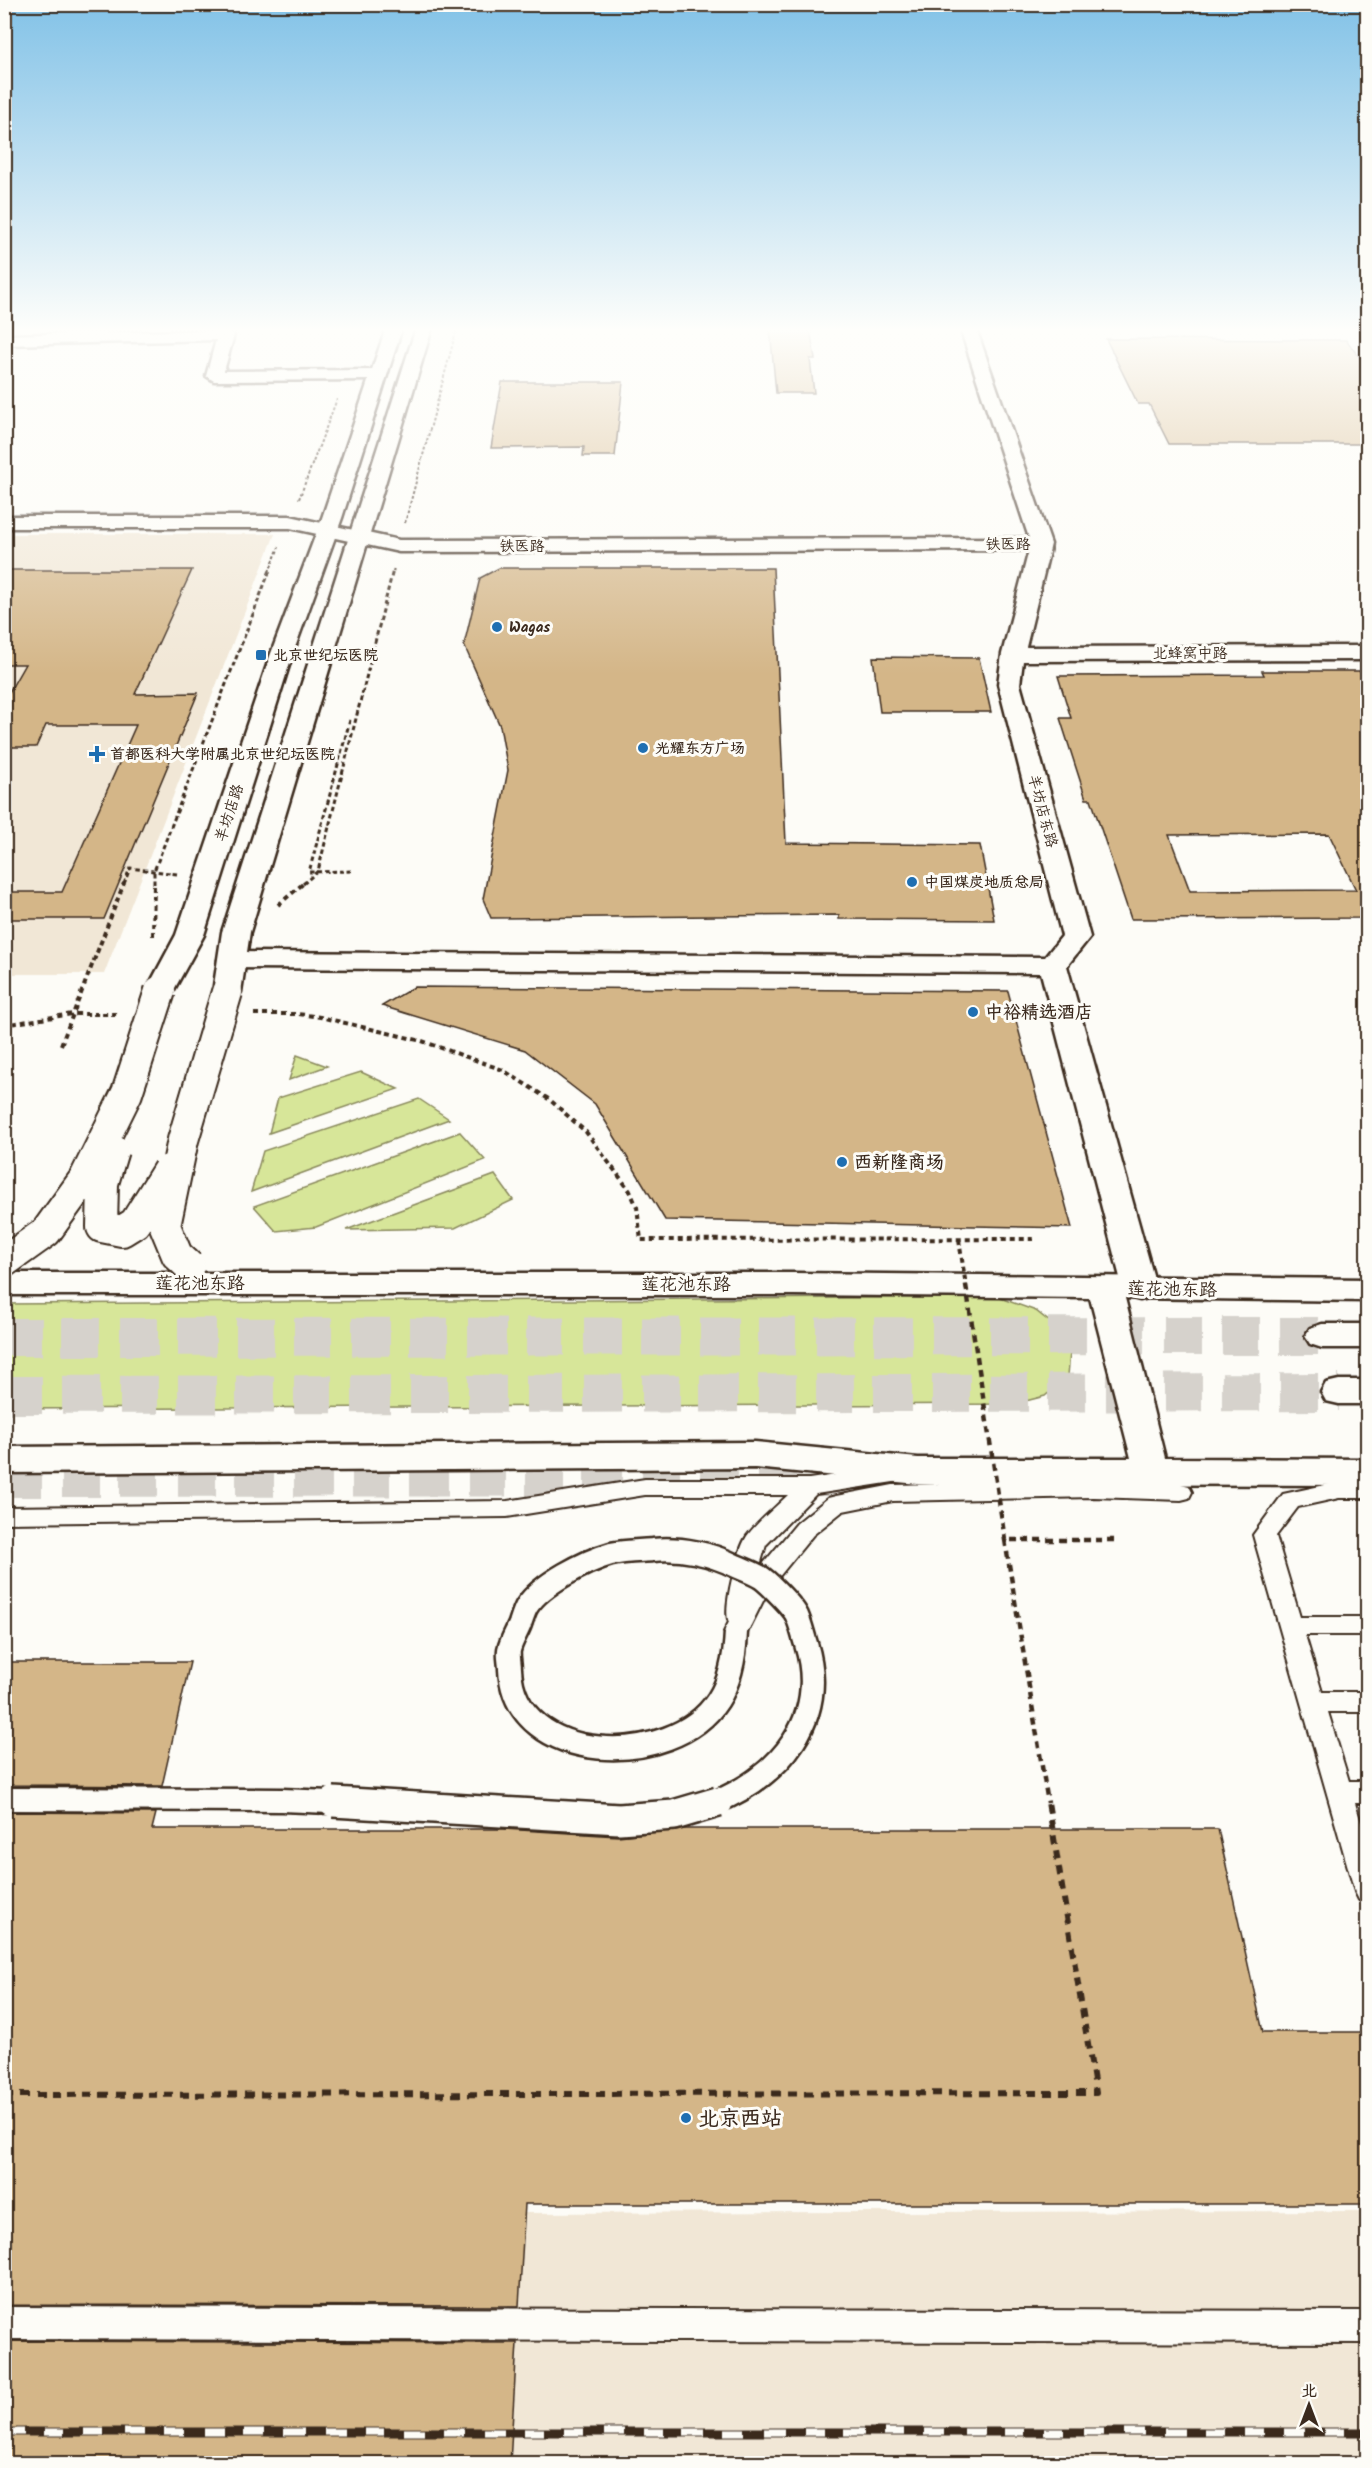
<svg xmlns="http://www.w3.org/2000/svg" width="1372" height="2468" viewBox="0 0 1372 2468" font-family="Kalam,'LXGW WenKai TC',sans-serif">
	<rect width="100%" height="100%" fill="#fdfcf7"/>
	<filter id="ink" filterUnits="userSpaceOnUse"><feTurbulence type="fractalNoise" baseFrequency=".0167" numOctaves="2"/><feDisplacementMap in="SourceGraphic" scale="12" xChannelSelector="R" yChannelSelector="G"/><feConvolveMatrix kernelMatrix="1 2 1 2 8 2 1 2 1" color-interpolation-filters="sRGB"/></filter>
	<g filter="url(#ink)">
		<!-- built -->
		<g fill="#f1e7d6">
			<polygon points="5,534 275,534 104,974 5,974"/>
			<polygon points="1367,2211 1367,2463 5,2463 4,2214"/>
		</g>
		<!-- green -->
		<g fill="#d7e699" stroke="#89885c" stroke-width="1.5">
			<polygon points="297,1055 327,1066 289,1080"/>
			<polygon points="361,1072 398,1089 269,1133 278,1098"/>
			<polygon points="419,1099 449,1119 251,1192 263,1151"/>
			<polygon points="460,1132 485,1160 316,1227 276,1231 254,1206"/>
			<polygon points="495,1175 513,1200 455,1228 346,1230"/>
			<polygon points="997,1297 1036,1311 1056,1327 1070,1352 1068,1376 1045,1396 1014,1404 5,1409 4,1304"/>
		</g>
		<!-- building -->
		<g fill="#d4b688" stroke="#3b2a1e" stroke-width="1.5" fill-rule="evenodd">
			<polygon points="770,329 810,329 815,359 810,359 814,393 776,393"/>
			<polygon points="1106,339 1346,340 1360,358 1368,358 1368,444 1169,444 1149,404 1138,404"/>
			<polygon points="502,382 623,382 615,456 583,456 584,447 491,448"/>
			<polygon points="499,568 773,568 786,843 980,845 994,920 839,919 839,915 491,918 483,899 508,770 500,726 464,645 480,578"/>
			<polygon points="4,570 192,570 135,694 198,693 104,919 4,919 4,892 62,892 136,725 46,725 36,747 4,747 4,701 25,664 4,664"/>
			<polygon points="873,657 979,658 991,712 880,712"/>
			<path d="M1262,671H1368V918L1131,919L1091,799H1086L1060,718H1071L1058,676L1264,675ZM1329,834L1356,890L1190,891L1169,835Z"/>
			<polygon points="414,987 1008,991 1072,1228 665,1220 595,1104 525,1050 382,1006"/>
			<polygon points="4,1662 190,1662 162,1786 4,1785"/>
			<polygon points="4,1812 156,1813 152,1829 504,1829 618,1836 686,1829 1218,1829 1263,2032 1368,2032 1368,2204 525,2204 519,2306 4,2305"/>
			<polygon points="4,2341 517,2343 510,2463 4,2463"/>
		</g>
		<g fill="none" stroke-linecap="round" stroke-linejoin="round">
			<!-- secondary-tunnel -->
			<polyline stroke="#d6d2cc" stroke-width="38" stroke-dasharray="38 20" stroke-linecap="butt" points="4,1478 870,1477"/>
			<!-- highway-tunnel -->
			<g stroke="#d6d2cc" stroke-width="38" stroke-dasharray="38 20" stroke-linecap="butt">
				<polyline points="4,1337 1322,1336"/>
				<polyline points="4,1395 1339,1392"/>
			</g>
			<defs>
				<g id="lane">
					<path d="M892,1467L900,1469L903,1475L900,1481L816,1494L766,1545L759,1569L797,1523L828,1498L836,1496L893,1485L1094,1481L1181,1484L1189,1486L1192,1492L1189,1498L1181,1500L1094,1497L893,1501L843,1511L813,1535L769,1589L744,1639L736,1641L728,1639L724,1632L729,1622C722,1609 738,1549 747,1536C758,1521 775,1508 788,1495H645L507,1517L4,1523V1507L507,1501L645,1479H809Z"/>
					<polygon points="1339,1482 1368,1482 1368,1498 1339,1498 1298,1507 1276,1536 1300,1617 1368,1617 1368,1635 1305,1635 1322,1692 1368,1692 1368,1712 1328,1712 1349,1781 1368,1781 1368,1803 1355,1803 1368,1845 1368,1903 1359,1900 1355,1892 1253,1535 1283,1494"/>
					<polygon points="4,2307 1368,2311 1368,2343 4,2339"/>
				</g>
				<g id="street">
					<polygon points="960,328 976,328 1051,544 1026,647 1368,646 1368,660 1023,661 1020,684 1090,937 1067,966 1157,1289 1152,1297 1140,1300 1128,1297 1123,1289 1041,973 232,968 222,966 218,960 222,954 232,952 1045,957 1062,936 998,684 1002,654 1029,550 399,552 290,528 4,528 4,516 290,516 399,540 1029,538"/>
					<polygon points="226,330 234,335 224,371 378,370 386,375 378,380 214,381 206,376 216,340 4,345 4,335"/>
				</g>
				<g id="secondary">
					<polygon points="386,328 402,328 342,518 292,656 204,935 170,997 160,1000 150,997 146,991 176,935 270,656 322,518"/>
					<polygon points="416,328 432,328 250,932 241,992 237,998 227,1001 217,998 213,992 222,932"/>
					<polygon points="4,1273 793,1273 1368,1279 1368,1301 1125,1298 1165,1458 1368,1459 1368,1485 918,1484 755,1468 4,1473 4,1447 755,1442 918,1458 1131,1458 1090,1298 793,1295 4,1295"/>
				</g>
				<g id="highway">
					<polygon points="1322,1324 1368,1324 1368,1348 1322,1348 1310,1344 1305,1336 1310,1328"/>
					<polygon points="1339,1380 1368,1380 1368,1404 1339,1404 1326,1401 1321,1392 1326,1383"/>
				</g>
			</defs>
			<!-- lane casing -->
			<use href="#lane" stroke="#3b2a1e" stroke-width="4"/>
			<!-- street casing -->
			<use href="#street" stroke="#3b2a1e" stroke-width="5"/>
			<!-- secondary casing -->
			<use href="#secondary" stroke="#3b2a1e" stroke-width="5"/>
			<!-- highway casing -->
			<use href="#highway" stroke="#3b2a1e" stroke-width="5"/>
			<!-- path-far4 -->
			<g stroke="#3b2a1e" stroke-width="2" stroke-dasharray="3 2" stroke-linecap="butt">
				<polyline points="299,499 337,399"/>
				<polyline points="405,523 457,328"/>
				<polyline points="269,572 279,547"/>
				<polyline points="393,572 394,568"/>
			</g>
			<!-- path-far3 -->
			<g stroke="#3b2a1e" stroke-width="3" stroke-dasharray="4.5 3" stroke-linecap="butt">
				<polyline points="350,720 309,872 352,871"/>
				<polyline points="124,884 130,868 177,874"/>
				<polyline points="154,884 154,871 270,570"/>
				<polyline points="303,884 318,871 393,570"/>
			</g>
			<!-- path-far2 -->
			<g stroke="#3b2a1e" stroke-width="4" stroke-dasharray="5 4" stroke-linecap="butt">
				<polyline points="278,905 304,883"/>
				<polyline points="153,936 154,883"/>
				<polyline points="254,1014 298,1014 320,1017 422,1041 503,1070 550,1100 586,1132 630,1191 637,1207 641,1240 1034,1239"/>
				<polyline points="4,1025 72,1014 117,1014"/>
				<polyline points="61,1045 124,883"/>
			</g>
			<!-- path-far1 -->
			<polyline stroke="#3b2a1e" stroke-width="4.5" stroke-dasharray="7 5" stroke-linecap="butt" points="1005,1540 1048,1803"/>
			<!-- path -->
			<polyline stroke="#3b2a1e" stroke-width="6" stroke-dasharray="9 7" stroke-linecap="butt" points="4,2095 1096,2093 1048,1802"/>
			<!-- lane -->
			<use href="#lane" fill="#fdfcf7" fill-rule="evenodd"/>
			<!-- street -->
			<use href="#street" fill="#fdfcf7" fill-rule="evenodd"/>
			<!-- secondary -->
			<use href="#secondary" fill="#fdfcf7" fill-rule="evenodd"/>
			<!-- highway -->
			<use href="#highway" fill="#fdfcf7" fill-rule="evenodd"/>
			<defs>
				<polyline id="rail" points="4,2432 1368,2432"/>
			</defs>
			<!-- rail casing -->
			<use href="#rail" stroke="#3b2a1e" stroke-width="9"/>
			<!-- rail -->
			<use href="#rail" stroke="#fdfcf7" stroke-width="7" stroke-dasharray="20" stroke-linecap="butt"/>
			<defs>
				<g id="lane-bridge-far1">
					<polyline points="4,1799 282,1800 354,1803"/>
					<path d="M714,1803C781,1775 829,1719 806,1644C803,1635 801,1625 797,1616C794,1608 770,1584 762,1578C754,1573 745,1570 736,1566C712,1554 681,1547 653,1550C640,1551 624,1551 611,1554C586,1561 541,1584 527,1606C524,1611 522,1618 520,1624C517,1632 511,1641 509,1650C508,1656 510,1663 510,1669C514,1767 673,1770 718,1700C731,1680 735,1656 736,1632"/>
				</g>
				<polyline id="lane-bridge" points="333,1802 619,1819 674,1815 718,1802"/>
				<g id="secondary-bridge">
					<polyline points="113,1150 103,1183 102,1227 122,1231 135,1223 168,1170"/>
					<polyline points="4,1262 46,1232 85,1178 127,1093 160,991"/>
					<polyline points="189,1266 177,1255 165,1226 183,1140 227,992"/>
				</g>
			</defs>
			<!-- lane-bridge-far1 casing -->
			<use href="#lane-bridge-far1" stroke="#3b2a1e" stroke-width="27" stroke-linecap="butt"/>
			<!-- lane-bridge casing -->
			<use href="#lane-bridge" stroke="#3b2a1e" stroke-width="34" stroke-linecap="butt"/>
			<!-- secondary-bridge casing -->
			<use href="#secondary-bridge" stroke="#3b2a1e" stroke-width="34" stroke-linecap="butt"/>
			<!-- path-bridge-far1 -->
			<polyline stroke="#3b2a1e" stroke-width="4" stroke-dasharray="5 4" stroke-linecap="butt" points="959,1240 966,1286"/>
			<!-- path-bridge -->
			<polyline stroke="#3b2a1e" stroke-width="4.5" stroke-dasharray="7 5" stroke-linecap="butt" points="966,1285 1005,1540 1116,1540"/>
			<!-- lane-bridge-far1 -->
			<use href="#lane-bridge-far1" stroke="#fdfcf7" stroke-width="22"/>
			<!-- lane-bridge -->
			<use href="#lane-bridge" stroke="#fdfcf7" stroke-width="29"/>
			<!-- secondary-bridge -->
			<use href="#secondary-bridge" stroke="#fdfcf7" stroke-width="30"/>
		</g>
	</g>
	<!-- sky -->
	<linearGradient id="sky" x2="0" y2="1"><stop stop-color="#82c2e7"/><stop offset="0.49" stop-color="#fefefb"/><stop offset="1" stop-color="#fefefb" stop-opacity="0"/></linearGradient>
	<rect width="1372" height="674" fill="url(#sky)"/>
	<!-- markers -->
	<g fill="#1f6fb2" stroke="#fdfcf7" stroke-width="2">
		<circle cx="497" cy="627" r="6"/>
		<rect x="255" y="649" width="12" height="12" rx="3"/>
		<circle cx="643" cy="748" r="6"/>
		<path d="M94 745h6v6h6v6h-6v6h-6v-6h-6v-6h6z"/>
		<circle cx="912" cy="882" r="6"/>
		<circle cx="973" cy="1012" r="6"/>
		<circle cx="842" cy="1162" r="6"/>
		<circle cx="686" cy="2118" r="6"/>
	</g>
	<g text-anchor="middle" stroke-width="6" stroke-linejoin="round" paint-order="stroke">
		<!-- far-street labels -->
		<g font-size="15" fill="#3b2a1e" stroke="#fdfcf7">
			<text x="1008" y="549">铁医路</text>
			<text x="522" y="551">铁医路</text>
			<text x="1190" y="658">北蜂窝中路</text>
			<text transform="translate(1043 811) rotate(75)" y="5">羊坊店东路</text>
			<text transform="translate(229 813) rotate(-72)" y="5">羊坊店路</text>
		</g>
		<!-- far-poi labels -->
		<g font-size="15" font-weight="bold" fill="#3b2a1e" stroke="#fdfcf7" text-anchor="start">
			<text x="509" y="632">Wagas</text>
			<text x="273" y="660">北京世纪坛医院</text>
			<text x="655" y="753">光耀东方广场</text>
			<text x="110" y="759">首都医科大学附属北京世纪坛医院</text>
			<text x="924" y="887">中国煤炭地质总局</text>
		</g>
		<!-- poi labels -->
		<g font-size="18" font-weight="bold" fill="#3b2a1e" stroke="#fdfcf7" text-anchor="start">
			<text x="985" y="1018">中裕精选酒店</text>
			<text x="854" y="1168">西新隆商场</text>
		</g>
		<!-- street labels -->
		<g font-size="18" fill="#3b2a1e" stroke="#fdfcf7">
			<text x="200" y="1289">莲花池东路</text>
			<text x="686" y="1290">莲花池东路</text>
			<text transform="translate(1172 1289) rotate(1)" y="6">莲花池东路</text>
		</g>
		<!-- near-poi labels -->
		<g font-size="21" font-weight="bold" fill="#3b2a1e" stroke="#fdfcf7" text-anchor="start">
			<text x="698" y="2125">北京西站</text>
		</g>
	</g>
	<!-- margin -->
	<rect width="1372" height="2468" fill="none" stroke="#fdfcf7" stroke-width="24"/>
	<rect x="12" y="12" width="1348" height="2444" fill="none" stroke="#3b2a1e" stroke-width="2" filter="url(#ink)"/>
	<!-- north arrow -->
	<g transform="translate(1309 2405)" stroke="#fdfcf7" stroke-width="4.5" paint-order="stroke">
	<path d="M0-4.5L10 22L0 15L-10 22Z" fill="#3b2a1e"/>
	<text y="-9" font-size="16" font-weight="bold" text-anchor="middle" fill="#3b2a1e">北</text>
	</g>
</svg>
